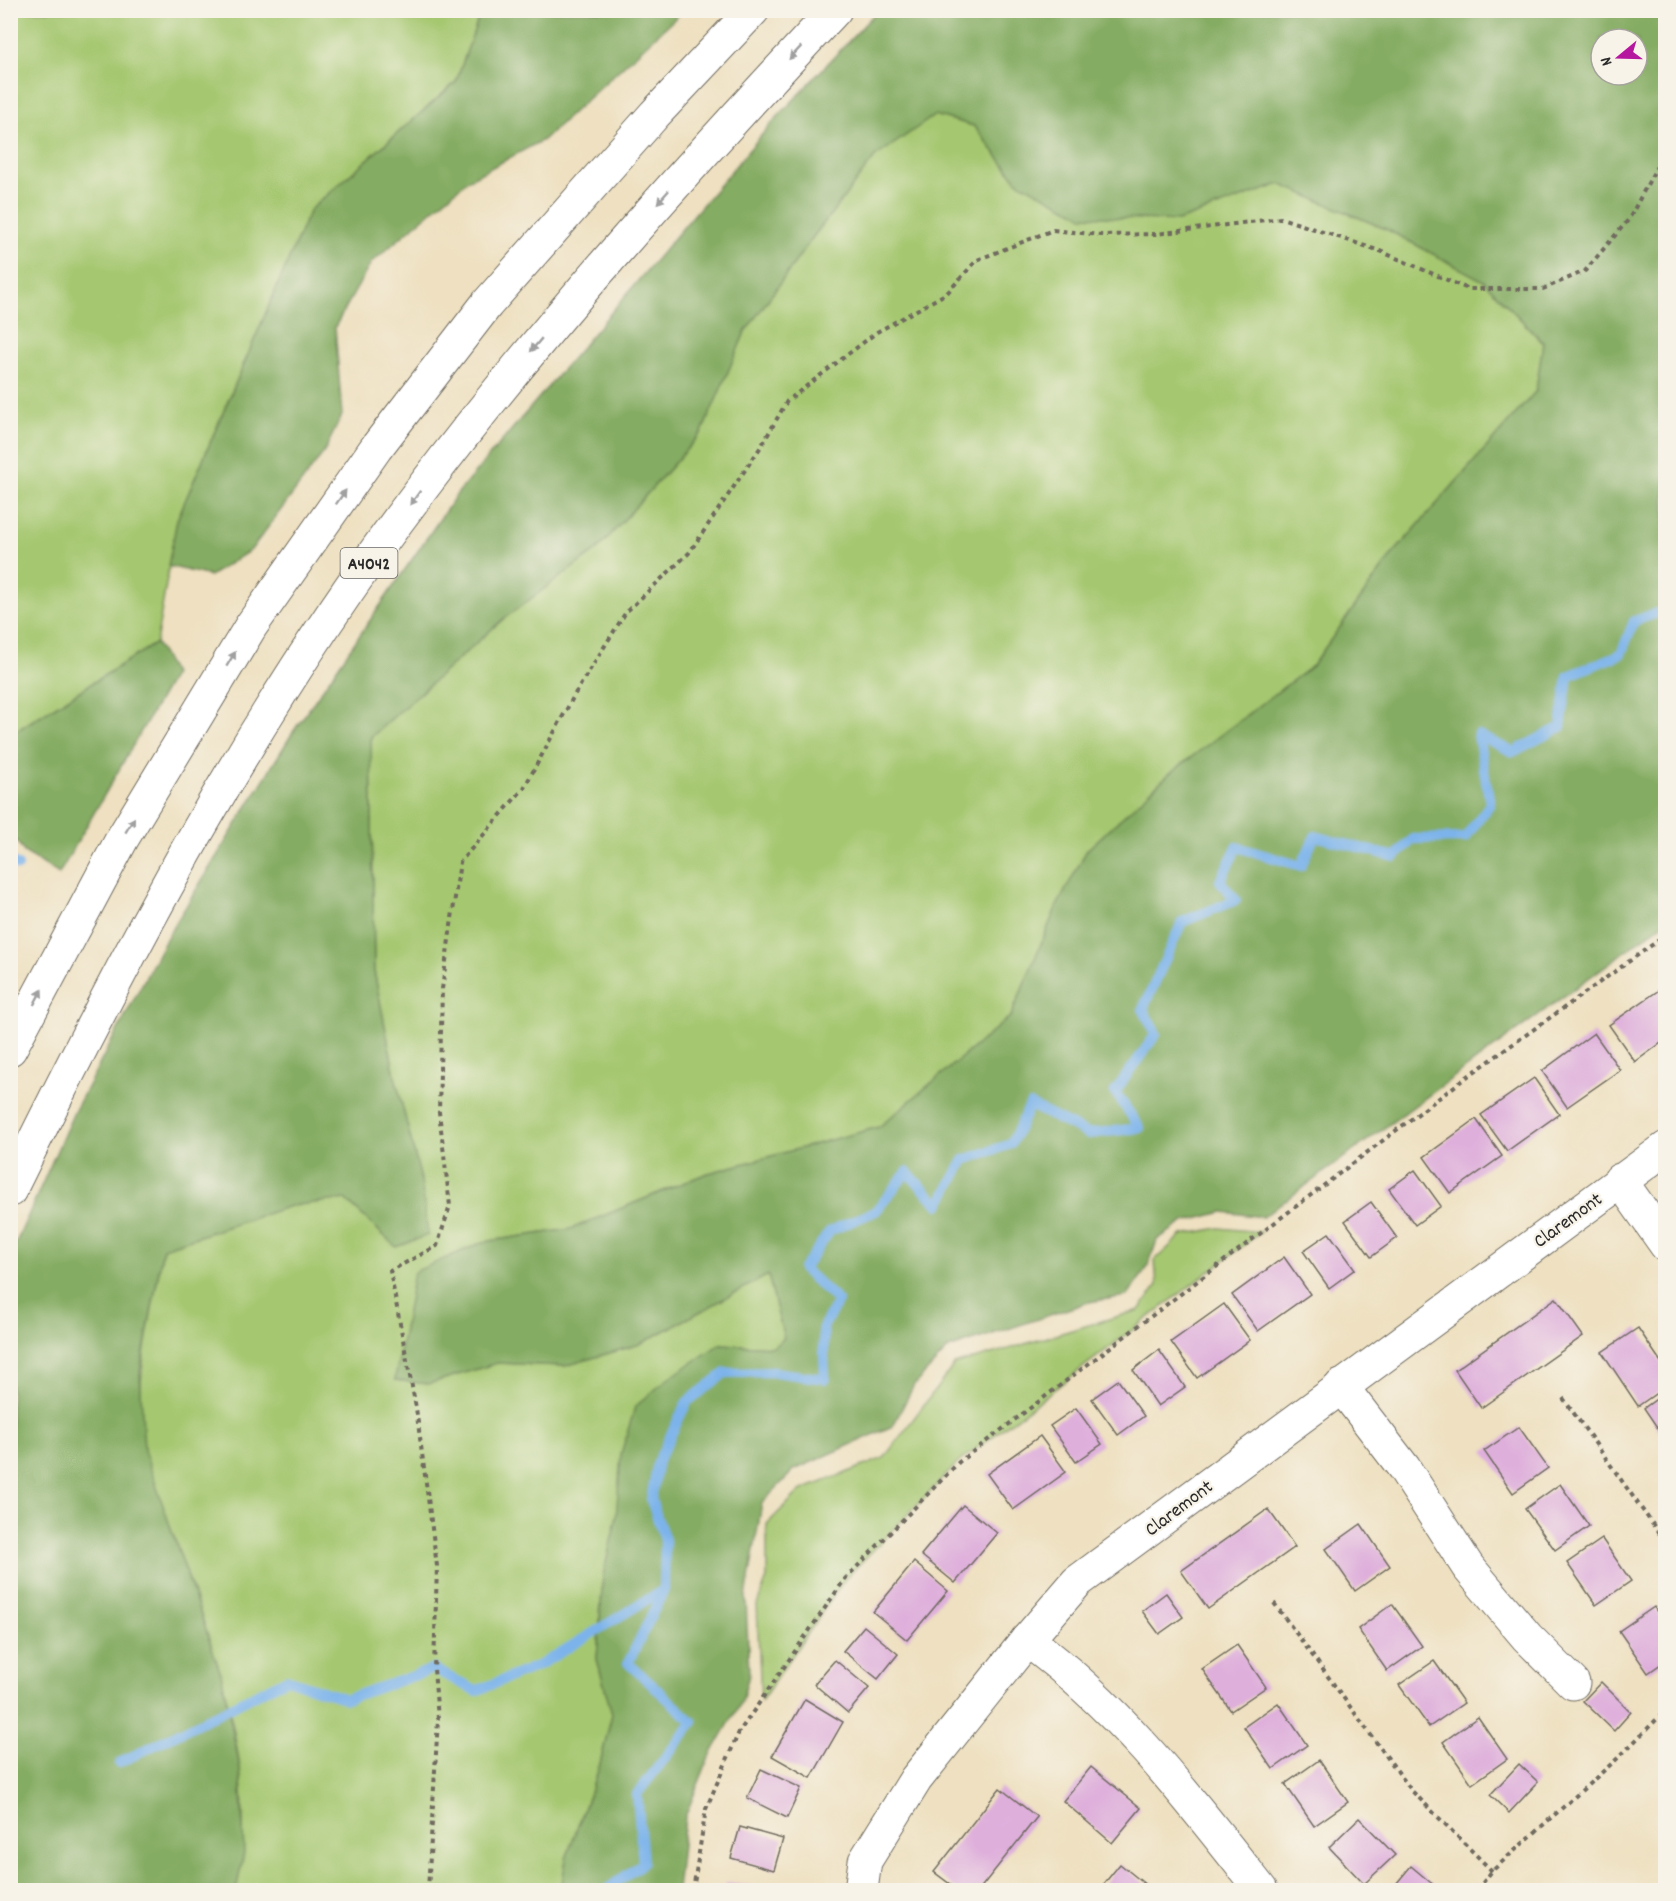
<svg xmlns="http://www.w3.org/2000/svg" width="1676" height="1901" viewBox="0 0 1676 1901" font-family="Dekko,sans-serif">
	<rect width="100%" height="100%" fill="#f7f3e8"/>
	<filter id="ink" filterUnits="userSpaceOnUse"><feTurbulence type="fractalNoise" baseFrequency=".0167" numOctaves="2"/><feDisplacementMap in="SourceGraphic" scale="12" xChannelSelector="R" yChannelSelector="G"/><feConvolveMatrix kernelMatrix="1 2 1 2 8 2 1 2 1" color-interpolation-filters="sRGB"/></filter>
	<filter id="wash" filterUnits="userSpaceOnUse"><feTurbulence type="fractalNoise" baseFrequency=".008" numOctaves="4" result="noise"/><feDisplacementMap in="SourceGraphic" scale="24" xChannelSelector="R" yChannelSelector="G"/><feGaussianBlur stdDeviation="1.35" result="paint"/><feColorMatrix in="noise" values="0 0 0 0 0 0 0 0 0 0 0 0 0 0 0 0 0 1.4 0 .05"/><feComposite in="paint" operator="in"/></filter>
	<g filter="url(#wash)">
		<rect width="100%" height="100%" fill="#eee0c0"/>
		<!-- green -->
		<g fill="#a5c770" stroke="#68794e" stroke-width="1.5">
			<polygon points="11,11 481,11 456,82 310,210 177,520 156,643 11,734"/>
			<path d="M935,115L974,126L1018,182L1178,221L1280,184L1388,230L1484,281L1543,343L1536,391L1392,555L1312,666L1169,774L1087,850L1056,908L1011,1016L879,1127L705,1174L571,1229L483,1242L414,1273L395,1380L428,1384L497,1363L565,1366L640,1344L768,1275L784,1338L774,1347L720,1344L616,1520L603,1576L597,1659L612,1714L599,1768L566,1859L561,1890H236C262,1767 212,1647 172,1532C163,1506 150,1478 144,1451C131,1385 153,1313 163,1248L290,1206L345,1199L396,1247L421,1180L396,1081L374,971L371,737L502,620L598,549L702,432L745,332L813,237L875,157Z"/>
			<polygon points="1219,1228 1261,1232 959,1462 845,1579 761,1701 757,1605 767,1578 767,1524 800,1491 884,1458 954,1365 1139,1310 1157,1286 1155,1260 1182,1235"/>
		</g>
		<!-- forest -->
		<g fill="#84ac62" stroke="#586c46" stroke-width="1.5" fill-rule="evenodd">
			<path d="M878,10L1665,11V922L1263,1217L1223,1212L1184,1222L1157,1240L1148,1267L1127,1296L1089,1302L948,1349L914,1385L893,1426L794,1470L762,1503L746,1597L749,1675L742,1701L708,1760L685,1817L677,1890H561L566,1859L599,1768L612,1714L597,1659L603,1576L616,1520L621,1454L635,1407L665,1381L720,1344L773,1347L784,1338L768,1275L640,1344L565,1366L497,1363L428,1384L395,1380L414,1272L483,1242L571,1229L705,1174L879,1127L1011,1016L1056,908L1087,850L1169,774L1312,666L1392,555L1536,391L1543,342L1484,281L1388,230L1280,184L1178,221L1083,216L1018,182L974,126L935,115L875,157L813,237L745,332L702,432L598,549L502,620L371,737L374,971L396,1081L421,1180L428,1235L396,1247L345,1199L290,1206L163,1248L140,1372L144,1450L222,1677L240,1768L244,1853L236,1890H11V1254L74,1112L167,937L293,732L457,494L771,124ZM1601,39H1637V75H1601Z"/>
			<polygon points="481,11 683,11 543,140 468,180 371,263 335,327 342,415 324,452 251,550 210,576 168,566 177,520 310,210 456,82"/>
			<polygon points="156,643 174,674 59,874 24,852 11,833 11,734"/>
		</g>
		<g fill="none" stroke-linecap="round" stroke-linejoin="round">
			<!-- stream -->
			<g stroke="#7cb3eb" stroke-width="10">
				<polyline points="10,861 18,866"/>
				<polyline points="119,1763 287,1679 346,1699 434,1669 476,1691 540,1665 663,1590"/>
				<polyline points="606,1890 643,1863 637,1794 693,1722 628,1663 664,1590 665,1540 651,1500 658,1461 687,1402 725,1373 774,1372 825,1379 823,1327 838,1301 803,1269 830,1231 876,1211 907,1172 939,1205 964,1160 1011,1144 1030,1105 1088,1134 1140,1128 1115,1092 1156,1034 1143,1009 1182,922 1236,900 1220,881 1237,847 1301,866 1315,836 1395,857 1413,839 1465,838 1490,804 1478,735 1513,752 1561,727 1568,676 1621,654 1634,621 1666,610"/>
			</g>
		</g>
		<g id="blocks">
			<!-- building -->
			<g fill="#deafdb">
				<polygon points="1662,988 1665,993 1665,1040 1635,1062 1609,1025"/>
				<polygon points="1594,1033 1620,1070 1567,1107 1542,1071"/>
				<polygon points="1534,1078 1559,1114 1507,1151 1481,1115"/>
				<polygon points="1476,1119 1502,1156 1450,1193 1424,1157"/>
				<polygon points="1415,1170 1441,1206 1415,1225 1389,1189"/>
				<polygon points="1371,1202 1397,1238 1371,1257 1345,1221"/>
				<polygon points="1329,1233 1355,1269 1329,1288 1303,1251"/>
				<polygon points="1284,1257 1310,1294 1258,1331 1232,1295"/>
				<polygon points="1556,1298 1583,1336 1481,1408 1455,1370"/>
				<polygon points="1224,1304 1250,1340 1197,1378 1171,1342"/>
				<polygon points="1638,1328 1665,1368 1665,1387 1638,1406 1602,1352"/>
				<polygon points="1159,1350 1185,1387 1158,1406 1133,1370"/>
				<polygon points="1118,1380 1144,1416 1118,1435 1092,1399"/>
				<polygon points="1665,1393 1665,1439 1644,1408"/>
				<polygon points="1076,1408 1102,1444 1076,1462 1050,1426"/>
				<polygon points="1519,1427 1548,1468 1513,1493 1484,1451"/>
				<polygon points="1040,1436 1066,1472 1013,1510 987,1474"/>
				<polygon points="1560,1484 1589,1526 1555,1550 1525,1509"/>
				<polygon points="963,1505 997,1533 955,1583 921,1555"/>
				<polygon points="1268,1509 1295,1547 1208,1609 1181,1571"/>
				<polygon points="1361,1524 1390,1566 1355,1591 1326,1549"/>
				<polygon points="1602,1539 1631,1581 1596,1605 1567,1563"/>
				<polygon points="914,1562 948,1591 907,1640 873,1612"/>
				<polygon points="1166,1593 1183,1617 1159,1634 1142,1611"/>
				<polygon points="1392,1604 1422,1646 1387,1671 1358,1629"/>
				<polygon points="1654,1607 1665,1624 1665,1661 1648,1673 1619,1631"/>
				<polygon points="864,1626 898,1654 878,1679 843,1651"/>
				<polygon points="1237,1645 1266,1687 1231,1711 1202,1669"/>
				<polygon points="835,1660 869,1688 848,1713 814,1684"/>
				<polygon points="1434,1661 1464,1703 1429,1727 1399,1685"/>
				<polygon points="1601,1682 1631,1712 1614,1731 1583,1701"/>
				<polygon points="805,1699 843,1722 811,1778 772,1756"/>
				<polygon points="1278,1703 1307,1745 1273,1769 1244,1727"/>
				<polygon points="1478,1717 1507,1759 1472,1784 1443,1742"/>
				<polygon points="1319,1760 1348,1802 1314,1826 1285,1784"/>
				<polygon points="1519,1764 1538,1782 1509,1813 1490,1795"/>
				<polygon points="1091,1767 1141,1808 1112,1843 1063,1801"/>
				<polygon points="761,1769 801,1788 787,1818 747,1798"/>
				<polygon points="1000,1788 1037,1817 979,1890 958,1890 934,1872"/>
				<polygon points="1359,1818 1395,1855 1364,1884 1329,1847"/>
				<polygon points="740,1827 783,1839 774,1870 731,1858"/>
				<polygon points="1120,1864 1146,1885 1152,1890 1099,1890"/>
				<polygon points="1411,1866 1430,1882 1441,1890 1391,1890"/>
				<polygon points="726,1883 770,1888 770,1890 725,1890"/>
			</g>
		</g>
	</g>
	<g filter="url(#ink)">
		<use href="#blocks" fill-opacity="0" stroke="#6f6a5f" stroke-width="1.5"/>
		<g fill="none" stroke-linecap="round" stroke-linejoin="round">
			<defs>
				<g id="street">
					<polyline points="1620,1180 1666,1245"/>
					<polyline points="1341,1386 1404,1468 1468,1567 1527,1637 1573,1683"/>
					<path d="M1027,1640C1120,1707 1191,1801 1261,1890"/>
					<polyline points="861,1890 865,1861 916,1779 1027,1640 1077,1582 1666,1148"/>
				</g>
				<g id="highway">
					<polyline points="10,1049 122,839 251,626 376,448 487,304 655,114 753,10"/>
					<path d="M10,1190C129,948 254,710 417,495C546,324 689,166 835,10"/>
				</g>
			</defs>
			<!-- street casing -->
			<use href="#street" stroke="#6f6a5f" stroke-width="35"/>
			<!-- highway casing -->
			<use href="#highway" stroke="#6f6a5f" stroke-width="35"/>
			<!-- path -->
			<g stroke="#6f6a5f" stroke-width="4" stroke-dasharray="4.5 4.5" stroke-linecap="butt">
				<polyline points="1563,1398 1666,1543"/>
				<polyline points="1274,1603 1412,1791 1492,1871"/>
				<polyline points="428,1890 438,1719 434,1669 437,1566 416,1408 390,1271 437,1246 450,1206 439,1112 442,989 460,862 524,788 576,692 626,612 689,553 762,445 787,401 877,332 947,293 977,260 1053,230 1101,235 1156,234 1281,218 1380,251 1468,289 1543,289 1585,271 1629,219 1656,168 1666,165"/>
				<polyline points="693,1890 706,1809 739,1732 845,1579 959,1462 1464,1079 1666,935"/>
				<polyline points="1477,1890 1492,1871 1619,1757 1666,1710"/>
			</g>
			<!-- street -->
			<use href="#street" stroke="#fff" stroke-width="33"/>
			<!-- highway -->
			<use href="#highway" stroke="#fff" stroke-width="33"/>
		</g>
		<!-- one-way arrows -->
		<defs><path id="oneway-solid" d="M-6-.8H1V-3.2L6.5 0L1 3.2V.8H-6Z" transform="scale(1.5)"/></defs>
		<g fill="#a0a0a0">
			<use href="#oneway-solid" transform="translate(795 53) rotate(133)"/>
			<use href="#oneway-solid" transform="translate(663 197) rotate(132)"/>
			<use href="#oneway-solid" transform="translate(536 345) rotate(130)"/>
			<use href="#oneway-solid" transform="translate(341 497) rotate(-55)"/>
			<use href="#oneway-solid" transform="translate(415 498) rotate(126)"/>
			<use href="#oneway-solid" transform="translate(231 659) rotate(-59)"/>
			<use href="#oneway-solid" transform="translate(130 825) rotate(-59)"/>
			<use href="#oneway-solid" transform="translate(38 997) rotate(-62)"/>
		</g>
	</g>
	<g text-anchor="middle" stroke-width="4.5" stroke-linejoin="round" paint-order="stroke">
		<!-- shield labels -->
		<rect fill="#f7f3e8" stroke="#686764" stroke-width="1.5" x="340.5" y="548" width="57" height="30" rx="4.5"/>
		<g font-size="18" font-weight="bold" fill="#2b2b2b">
			<text x="369" y="569">A4042</text>
		</g>
		<!-- street labels -->
		<g font-size="20" fill="#2b2b2b" stroke="#f7f3e8">
			<text transform="translate(1567 1219) rotate(-36)" y="7">Claremont</text>
			<text transform="translate(1178 1507) rotate(-37)" y="7">Claremont</text>
		</g>
	</g>
	<!-- margin -->
	<rect width="1676" height="1901" fill="none" stroke="#f7f3e8" stroke-width="36"/>
	<!-- north arrow -->
	<g transform="translate(1619 57) rotate(251)"><circle r="28" fill="#f7f3e8" stroke="#a5a39c" stroke-width="1.5"/>
	<path d="M0-4.5L10 22L0 15L-10 22Z" fill="#b5179e"/>
	<text y="-9" font-size="16" font-weight="bold" text-anchor="middle" fill="#2b2b2b">N</text>
	</g>
</svg>
